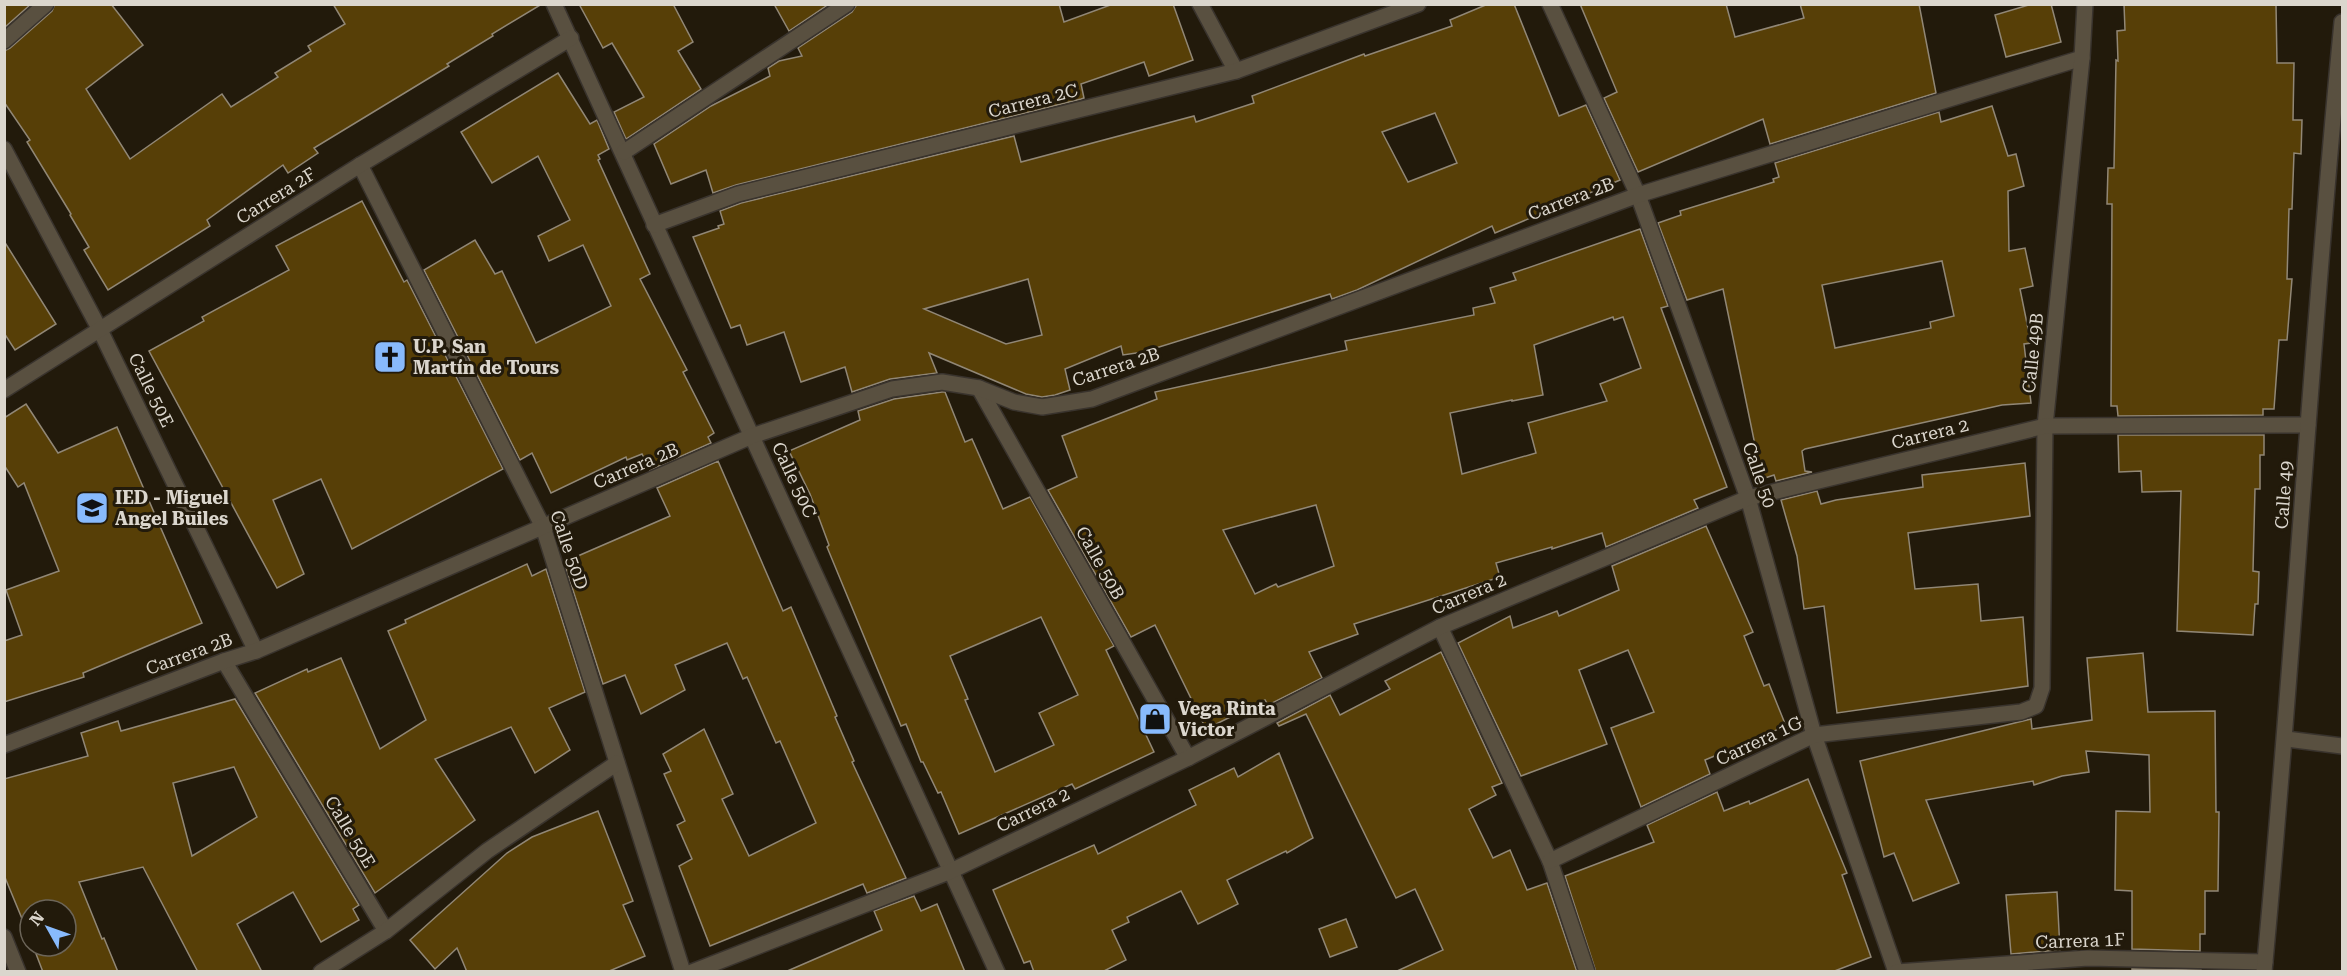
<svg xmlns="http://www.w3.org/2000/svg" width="2347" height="976" viewBox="0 0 2347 976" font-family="'Roboto Serif',serif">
	<rect width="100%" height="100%" fill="#221a0b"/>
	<!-- building -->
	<g fill="#573f07" stroke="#918776" stroke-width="1.5" fill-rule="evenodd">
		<polygon points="4,4 31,4 4,28"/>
		<polygon points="55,4 111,4 143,45 86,89 130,159 222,94 231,107 278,77 275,73 311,51 308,46 345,24 333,4 542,4 492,34 493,36 447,64 449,66 314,148 318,153 288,173 283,165 207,220 210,226 108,290 84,250 89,247 70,215 71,214 27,142 30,140 4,102 4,51 10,48 52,11"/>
		<polygon points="579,4 673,4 693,42 678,51 701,89 626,139 614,112 644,97 612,43 603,48"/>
		<polygon points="774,4 829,4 789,31"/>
		<polygon points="857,4 1059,4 1064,22 1113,4 1173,4 1193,60 1149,76 1144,62 1081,84 1084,98 1081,99 736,185 713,193 706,170 671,184 654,144 711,106 770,76 768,68 779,61 802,56 798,48 852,12"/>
		<path d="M1488,4H1514L1559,116L1586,105L1620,180L1495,233L1492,226L1357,290L1332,299L1330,294L1143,352L1123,355L1121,346L1065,369L1070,390L1055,395L1042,397L1026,394L929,353L937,373L890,379L852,392L845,367L801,382L784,332L747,345L740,325L731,328L693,237L719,228L718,226L724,224L720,211L741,203L1014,136L1021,162L1194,116L1196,122L1254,103L1252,96L1364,54L1365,56L1452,26L1450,20ZM1435,113L1457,163L1408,182L1382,132ZM1028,279L1042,335L1006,344L924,309Z"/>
		<polygon points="1580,4 1726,4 1735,37 1804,18 1800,4 1919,4 1936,93 1770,144 1763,119 1638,172 1604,98 1617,92"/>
		<polygon points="2032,4 2051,4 2061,42 2006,57 1995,15"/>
		<polygon points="2124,4 2276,4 2277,63 2294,63 2293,120 2302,120 2301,154 2294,153 2292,209 2289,209 2287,279 2292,279 2287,340 2279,340 2274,409 2263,409 2263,415 2118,416 2117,406 2111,406 2112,204 2107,204 2108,168 2114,168 2116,60 2118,61 2117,31 2125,30"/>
		<polygon points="558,73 590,124 597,120 609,149 598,155 600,159 598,160 650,274 640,279 687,370 683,372 714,433 708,437 711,443 650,470 642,454 627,460 626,457 551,493 532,453 520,460 424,270 475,240 495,274 502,271 536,343 611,306 583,245 549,261 538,236 570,220 538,156 492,183 461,132"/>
		<path d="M1992,106L2008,156L2016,154L2024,186L2008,191L2009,251L2025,248L2033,286L2020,289L2031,343L2024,344L2031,403L2002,405L1805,449L1802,451L1805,471L1812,472L1776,481L1774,475L1762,479L1723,289L1687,300L1658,223L1681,215L1680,211L1774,182L1773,179L1779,177L1775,163L1939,112L1941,122ZM1942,261L1954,316L1930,322L1931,328L1835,348L1822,285Z"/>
		<polygon points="362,201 404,282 407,280 503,469 352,549 321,479 273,500 304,574 277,588 149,351 204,321 202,317 289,270 276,246"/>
		<path d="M1640,229L1668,306L1661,308L1727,487L1694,500L1698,508L1606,547L1602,533L1552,549V547L1496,563L1500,577L1354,624L1358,634L1309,652L1322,678L1268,705L1265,700L1206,729L1155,625L1131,637L1048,490L1077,477L1062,436L1157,399L1155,392L1347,350L1345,341L1474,315L1473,308L1495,303L1490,288L1516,280L1513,273ZM1613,317L1614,320L1623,317L1641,368L1600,384L1607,401L1528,423L1536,453L1462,474L1450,413L1512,400V401L1543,395L1534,345ZM1316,505L1334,566L1278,587L1276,584L1255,594L1223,530Z"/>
		<polygon points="4,241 56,324 15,350 4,333"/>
		<path d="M942,392H945L965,442L972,439L1003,509L1030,497L1114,646L1106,650L1154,752L1075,789L1072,784L959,834L941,792L938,793L923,762H921L906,724L901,726L827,547L829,545L810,494L789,451L860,420L858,411L894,399ZM1041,617L1078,695L1039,713L1054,745L995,772L965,700L968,699L950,656Z"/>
		<polygon points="26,404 58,453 117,427 202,623 83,673 84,677 4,702 4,641 22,635 6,590 59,571 24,483 18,487 4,465 4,418"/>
		<polygon points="2118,435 2264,435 2264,455 2260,455 2260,489 2255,489 2253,571 2259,572 2258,604 2255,604 2253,635 2177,631 2181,491 2142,492 2141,471 2119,472"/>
		<polygon points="718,461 783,611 791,607 837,716 835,717 854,761 852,762 906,878 867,893 863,884 710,946 679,866 692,859 677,825 685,821 664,774 671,771 663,754 704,729 733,794 722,799 749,856 816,823 780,741 776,743 747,677 743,679 727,643 675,665 685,690 641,714 625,675 603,684 564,562 670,516 657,488"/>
		<polygon points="2025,463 2030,516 1908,533 1915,589 1978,584 1981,621 2023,617 2028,686 1837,713 1824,606 1804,609 1797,556 1781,500 1817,491 1821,504 1836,500 1923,487 1922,475"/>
		<polygon points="1706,526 1753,632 1744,636 1764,686 1769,684 1786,726 1705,760 1710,774 1641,807 1611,728 1654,712 1628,650 1579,670 1607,744 1521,776 1458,643 1510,616 1513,628 1557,611 1559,616 1619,590 1612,566"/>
		<polygon points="527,564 532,576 546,569 585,692 549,708 570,750 535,773 511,727 435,759 475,820 375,893 255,693 307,669 308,672 341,658 380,749 426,720 388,631 406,623 405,620"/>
		<polygon points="1441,652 1502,783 1492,787 1496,795 1469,809 1493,858 1510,850 1527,890 1547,883 1577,972 1395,972 1443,950 1415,889 1396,898 1306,714 1279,726 1277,723 1330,695 1340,715 1390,689 1385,681"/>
		<polygon points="2143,653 2148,712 2215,711 2216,812 2219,812 2218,891 2205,891 2205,934 2200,934 2200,951 2132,949 2132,891 2115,890 2116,811 2150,812 2149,755 2086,751 2089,772 2062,776 2034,785 2033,781 1926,800 1959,883 1913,901 1894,853 1884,857 1860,761 2031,719 2032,729 2092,720 2087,658"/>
		<path d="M235,699L359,905L353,909L359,920L321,942L293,892L237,924L262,972H198L143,867L79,882L102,939L104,938L118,972H43L33,946H66V910H30V938L4,875V779L88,756L81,733L118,721L121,731ZM234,767L257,817L192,856L173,783Z"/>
		<polygon points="1279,753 1313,838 1287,853 1286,851 1227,880 1238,904 1198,924 1181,891 1127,917 1129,922 1112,930 1126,960 1102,972 1034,972 1030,961 1024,963 993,890 1094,845 1098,854 1196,805 1189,790 1234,768 1238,777"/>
		<polygon points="1808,779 1847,873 1842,875 1871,957 1832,972 1596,972 1565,876 1654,842 1647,825 1717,792 1724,811 1749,801 1750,804"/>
		<polygon points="598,811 633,901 623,905 645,956 607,972 467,972 457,948 435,969 410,940 507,853 532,837"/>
		<polygon points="2057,892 2060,950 2011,954 2006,895"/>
		<polygon points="914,896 921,911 937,904 965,972 785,972 882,930 874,911"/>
		<polygon points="1346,919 1357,947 1330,957 1319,929"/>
		<polygon points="2132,969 2201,970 2201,972 2132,972"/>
	</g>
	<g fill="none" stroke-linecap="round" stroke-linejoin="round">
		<defs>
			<g id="minor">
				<polyline points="554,4 997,972"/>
				<polyline points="1200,4 1236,71"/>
				<polyline points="1550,4 1638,195 1748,498 1814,735 1896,972"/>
				<polyline points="4,41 46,4"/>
				<polyline points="4,149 100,330 256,651"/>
				<polyline points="624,152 847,4"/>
				<polyline points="360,165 543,527 683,972"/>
				<polyline points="654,225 738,194 1236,71 1418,4"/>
				<polyline points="979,388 1188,758"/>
				<polyline points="4,390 360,165 571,38"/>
				<polyline points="1440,627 1550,861 1587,972"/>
				<polyline points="224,661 386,931"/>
				<polyline points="2286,739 2342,746"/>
				<polyline points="4,745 224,661 256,651 752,436 892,389 942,382 979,388 1014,402 1042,407 1092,399 1638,195 2082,58"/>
				<polyline points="1550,861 1814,735 2021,712 2036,706 2042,688 2045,426 2082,58 2085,4"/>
				<polyline points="4,937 18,972"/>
				<polyline points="321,972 386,931 487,851 617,763"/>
				<polyline points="692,972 951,871 1188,758 1440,627 1748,498 2045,426 2308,425"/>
				<polyline points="1897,972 2088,958 2265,962"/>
			</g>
			<path id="tertiary" d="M2264,972C2294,655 2311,338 2342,22"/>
		</defs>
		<!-- minor casing -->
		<use href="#minor" stroke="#39332d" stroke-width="18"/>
		<!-- tertiary casing -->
		<use href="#tertiary" stroke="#39332d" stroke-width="18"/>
		<!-- minor -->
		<use href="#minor" stroke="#595040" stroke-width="15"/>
		<!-- tertiary -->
		<use href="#tertiary" stroke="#595040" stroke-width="15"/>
	</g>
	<!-- icons -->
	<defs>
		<symbol id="church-square" viewBox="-11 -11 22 22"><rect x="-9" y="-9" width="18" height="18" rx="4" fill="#88bafc" stroke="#221a0b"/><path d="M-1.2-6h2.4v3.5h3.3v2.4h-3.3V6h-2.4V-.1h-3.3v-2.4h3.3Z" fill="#111"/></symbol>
		<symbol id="school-square" viewBox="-11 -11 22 22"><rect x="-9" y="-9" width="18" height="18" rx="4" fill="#88bafc" stroke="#221a0b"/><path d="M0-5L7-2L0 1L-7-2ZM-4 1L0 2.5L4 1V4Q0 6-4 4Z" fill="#111"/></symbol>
		<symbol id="shop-square" viewBox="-11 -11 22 22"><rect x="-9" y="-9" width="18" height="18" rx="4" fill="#88bafc" stroke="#221a0b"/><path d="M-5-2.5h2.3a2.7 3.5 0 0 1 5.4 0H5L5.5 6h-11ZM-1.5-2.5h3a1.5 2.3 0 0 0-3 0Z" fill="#111"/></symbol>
	</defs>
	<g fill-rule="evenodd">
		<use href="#church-square" x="371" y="338" width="38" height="38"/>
		<use href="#school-square" x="73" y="489" width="38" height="38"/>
		<use href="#shop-square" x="1136" y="700" width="38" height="38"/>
	</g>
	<g text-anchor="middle" stroke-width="6" stroke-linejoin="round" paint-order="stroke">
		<!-- street labels -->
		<g font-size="18" fill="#dbd6cd" stroke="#221a0b">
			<text transform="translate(1033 101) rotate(-14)" y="6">Carrera 2C</text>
			<text transform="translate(276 196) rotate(-32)" y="6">Carrera 2F</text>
			<text transform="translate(1571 199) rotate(-21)" y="6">Carrera 2B</text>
			<text transform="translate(2033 353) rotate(-84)" y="6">Calle 49B</text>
			<text transform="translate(1116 367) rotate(-18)" y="6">Carrera 2B</text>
			<text transform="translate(151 390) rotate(64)" y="6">Calle 50E</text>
			<text transform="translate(1930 434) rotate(-14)" y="6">Carrera 2</text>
			<text transform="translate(636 466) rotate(-23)" y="6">Carrera 2B</text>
			<text transform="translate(1759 475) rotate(71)" y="6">Calle 50</text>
			<text transform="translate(794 480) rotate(65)" y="6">Calle 50C</text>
			<text transform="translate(2284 495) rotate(-86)" y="6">Calle 49</text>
			<text transform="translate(569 550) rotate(71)" y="6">Calle 50D</text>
			<text transform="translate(1100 563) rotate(61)" y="6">Calle 50B</text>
			<text transform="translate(1469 594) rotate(-23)" y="6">Carrera 2</text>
			<text transform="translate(189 654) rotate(-20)" y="6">Carrera 2B</text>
			<text transform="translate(1759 741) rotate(-25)" y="6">Carrera 1G</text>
			<text transform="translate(1033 810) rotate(-26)" y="6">Carrera 2</text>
			<text transform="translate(350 832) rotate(59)" y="6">Calle 50E</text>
			<text transform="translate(2080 941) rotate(-2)" y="6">Carrera 1F</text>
		</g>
		<!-- poi labels -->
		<g font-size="18" font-weight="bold" fill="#dbd6cd" stroke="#221a0b" text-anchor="start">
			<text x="413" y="353">U.P. San<tspan x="413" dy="21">Martín de Tours</tspan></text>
			<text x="115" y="504">IED - Miguel<tspan x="115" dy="21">Angel Builes</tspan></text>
			<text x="1178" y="715">Vega Rinta<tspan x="1178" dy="21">Victor</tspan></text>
		</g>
	</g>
	<!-- border -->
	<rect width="2347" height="976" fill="none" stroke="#dbd6cd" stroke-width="12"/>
	<!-- north arrow -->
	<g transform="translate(48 928) rotate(310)"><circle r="28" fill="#221a0b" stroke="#6c6559" stroke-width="1.5"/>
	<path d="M0-4.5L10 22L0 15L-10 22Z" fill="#88bafc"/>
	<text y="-9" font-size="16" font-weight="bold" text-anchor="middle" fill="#dbd6cd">N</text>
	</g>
</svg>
